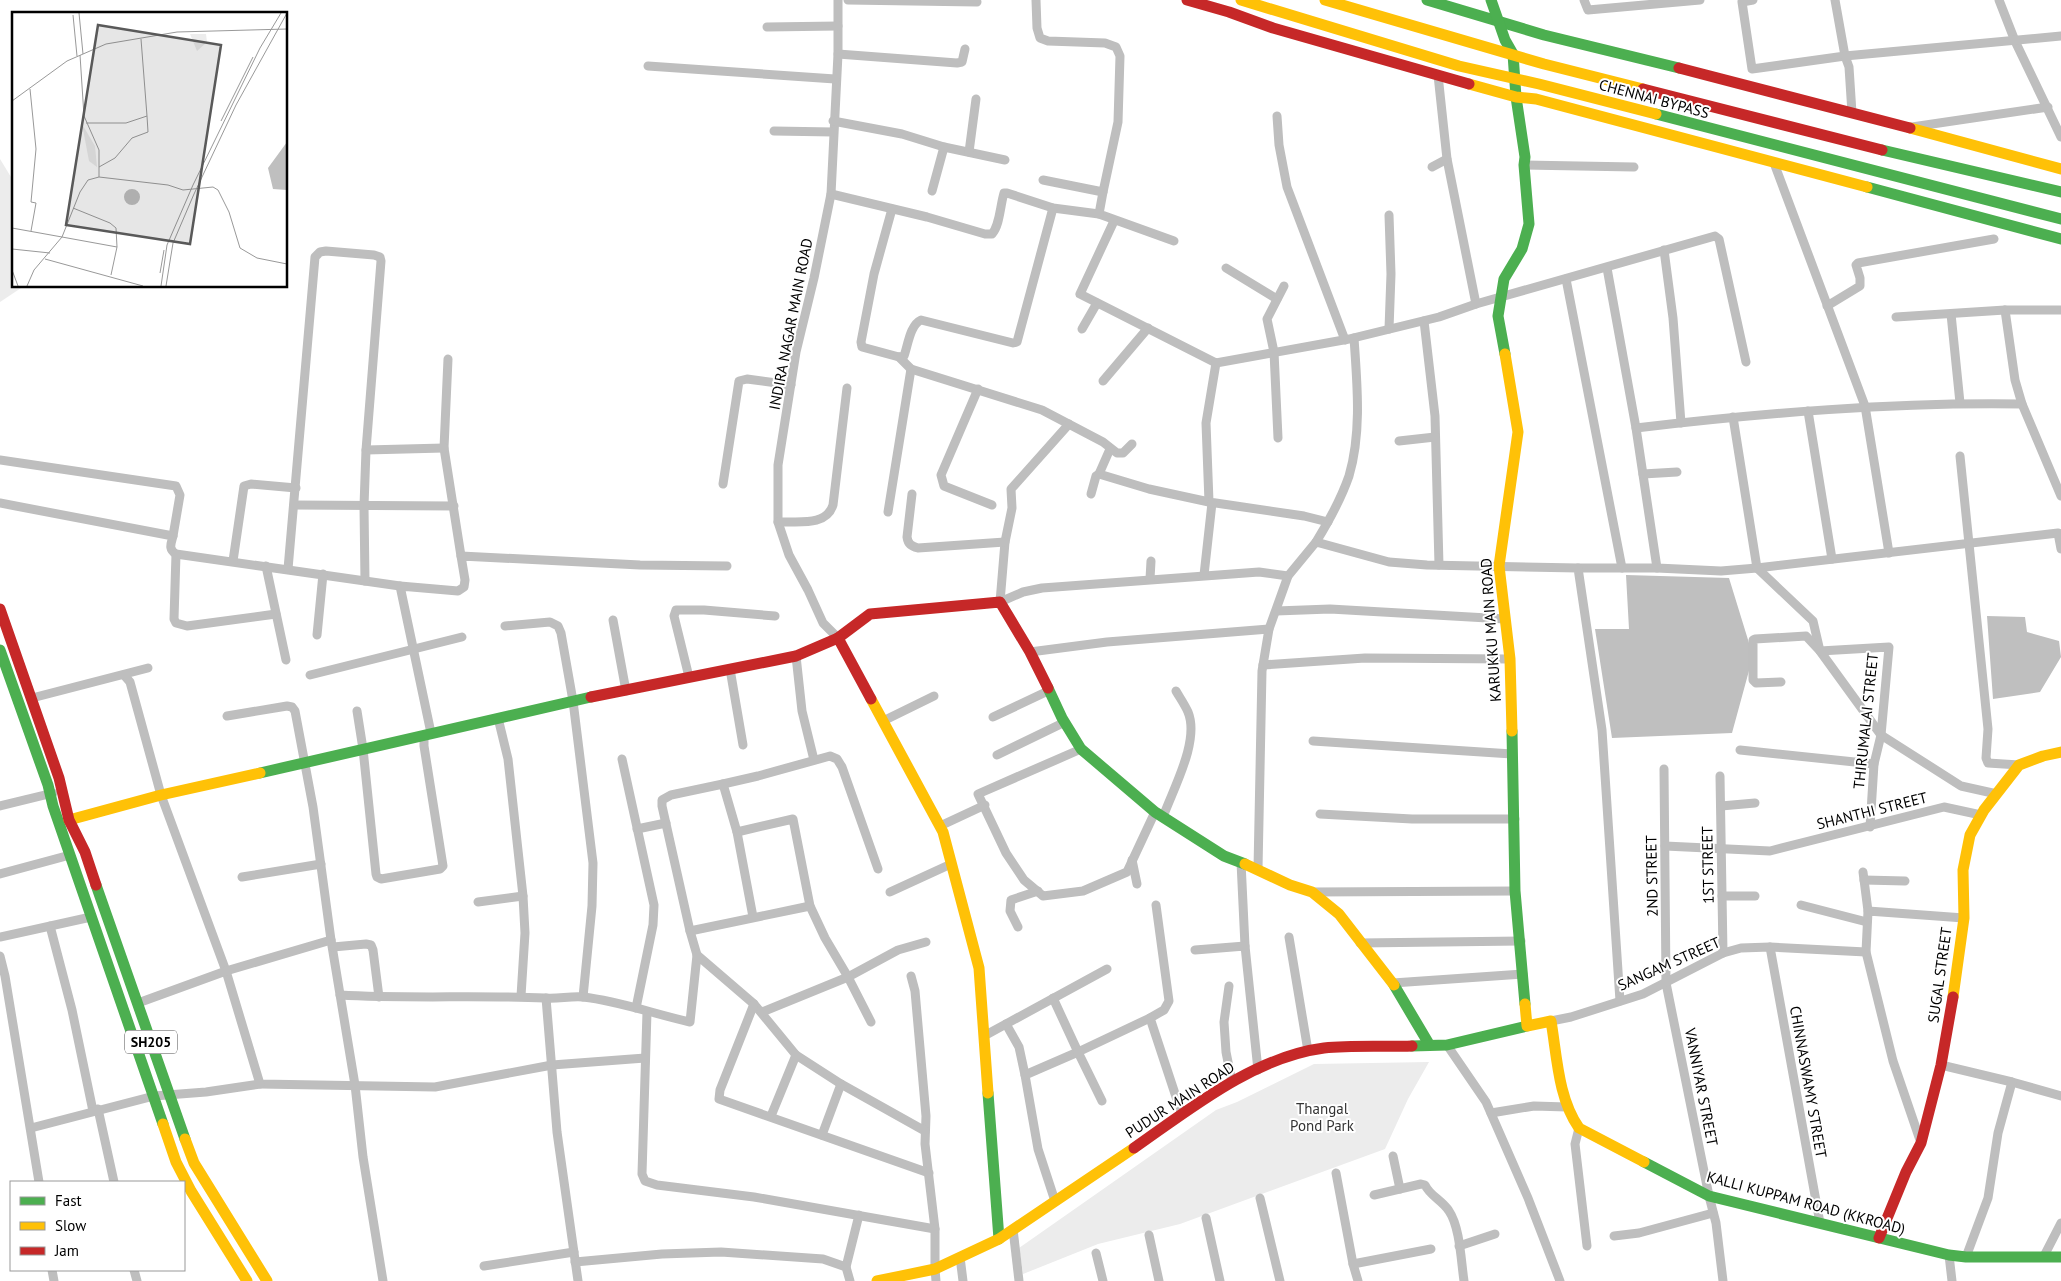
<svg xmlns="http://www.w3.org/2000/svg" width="2061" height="1281" viewBox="0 0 2061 1281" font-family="'PT Sans',sans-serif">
	<rect width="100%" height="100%" fill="#fff"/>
	<!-- green -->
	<g fill="#ececec">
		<polygon points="0,159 14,182 14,286 24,286 0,302"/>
		<polygon points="1429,1062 1408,1099 1385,1149 1180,1224 1098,1244 1023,1274 1019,1248 1216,1110 1237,1102 1314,1064"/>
	</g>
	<!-- water -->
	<g fill="#bfbfbf">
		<polygon points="1626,575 1729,578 1753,656 1732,733 1612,738 1595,629 1629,629"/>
		<polygon points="1987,616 2025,617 2027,632 2059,641 2061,657 2040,692 1993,699"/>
	</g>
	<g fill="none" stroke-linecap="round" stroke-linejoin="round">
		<!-- street -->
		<g stroke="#bebebe" stroke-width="9">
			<polyline points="838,0 838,54 831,194 814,278 796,352 778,465 778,522 789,555 808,590 823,623 838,638"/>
			<polyline points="848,0 977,2"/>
			<polyline points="1036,0 1037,28 1040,38 1048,41 1105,43 1116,47 1120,56 1118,122 1103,192 1043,180"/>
			<polyline points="1584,0 1588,10 1700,0"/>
			<polyline points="1753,0 1742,2 1752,69 1845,56 1835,0"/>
			<polyline points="1999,0 2015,41 2061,137"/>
			<polyline points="767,27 838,26"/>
			<polyline points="838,54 957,63 962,62 965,49"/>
			<polyline points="648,66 835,79"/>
			<polyline points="1438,75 1447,159 1476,304"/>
			<polyline points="1852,113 1849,67 1845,56 2061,36"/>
			<polyline points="1277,116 1279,145 1287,187 1345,340"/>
			<polyline points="833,121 902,134 944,147 1005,160"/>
			<polyline points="1912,127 2048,107"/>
			<polyline points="774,131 833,132"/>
			<polyline points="969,152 976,99"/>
			<polyline points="1774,163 1865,406 1889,553"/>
			<polyline points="1524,165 1634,167"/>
			<polyline points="1432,167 1447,159"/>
			<polyline points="932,191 944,147"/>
			<polyline points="1103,192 1099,214 1174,241"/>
			<path d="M831,194L927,217L985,234H992C1000,225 1000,206 1004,193H1007L1053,208L1099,214"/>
			<polyline points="892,209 874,274 861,342 862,347 899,357 911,369 1042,410 1103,442 1117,453 1123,453 1132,444"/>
			<polyline points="1389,215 1391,274 1389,329"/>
			<polyline points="1114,221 1080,294 1216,363 1349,339 1439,317 1476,304 1715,236 1719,239 1746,362"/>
			<polyline points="1664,250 1673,318 1681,423"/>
			<polyline points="1226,268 1277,299"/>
			<polyline points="1607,268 1636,428 1657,568 1721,571 1757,568 2058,533 2061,549"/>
			<polyline points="1566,279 1622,568"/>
			<polyline points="1827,306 1860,286 1860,278 1856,265 1858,263 1994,239"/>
			<polyline points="2005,310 2015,380 2022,404 2061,496"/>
			<polyline points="1951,314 1960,403"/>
			<polyline points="1896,317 2005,310 2061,310"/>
			<polyline points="1424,321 1435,416 1439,565"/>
			<polyline points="1082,329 1097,303"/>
			<path d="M899,357L904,356C908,345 910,325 921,320L1013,343L1017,342L1053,208"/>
			<polyline points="448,359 444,448 461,556"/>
			<polyline points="1216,363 1206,423 1209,502 1304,516 1328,522"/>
			<polyline points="1103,381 1148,328"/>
			<polyline points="978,389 941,475 944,486 992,505"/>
			<polyline points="1808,411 1832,559"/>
			<polyline points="1733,417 1757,568"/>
			<polyline points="1069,424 1011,489 1012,508 1005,542 1000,602 1023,592 1042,588 1259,572 1288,576"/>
			<path d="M1636,428C1764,413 1893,402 2022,404"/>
			<polyline points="1278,438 1274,352 1267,319 1284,286"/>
			<polyline points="1399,441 1435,437"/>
			<polyline points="366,450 444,448"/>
			<polyline points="1960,456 1988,729 1986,758 1988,763 2019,765"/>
			<polyline points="0,460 176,486 180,495 173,536"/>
			<polyline points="1099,474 1149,489 1209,502"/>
			<polyline points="1643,474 1677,472"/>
			<polyline points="723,484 739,381 747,379 791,385"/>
			<path d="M912,494L907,537C908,544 911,546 918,548L1005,542"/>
			<polyline points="1091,494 1096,476 1099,474 1110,449"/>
			<path d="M0,503L173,536C171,544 168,549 176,554L400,586"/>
			<polyline points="294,505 454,506"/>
			<polyline points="888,512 911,369"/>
			<path d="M778,522C798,521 826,527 833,505L847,388"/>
			<path d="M1316,542C1329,521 1341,499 1349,476C1362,432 1357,383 1354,338"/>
			<polyline points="176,554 174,619 176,623 187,626 276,614"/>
			<polyline points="233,561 244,486 251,484 296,488"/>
			<polyline points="266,566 286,660"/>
			<polyline points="1578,568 1657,568"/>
			<polyline points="1757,568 1813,621 1820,651 1881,735 1961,786 1997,794"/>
			<polyline points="288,569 315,257 320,252 326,251 374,255 380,257 381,261 366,450 364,506 365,581"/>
			<polyline points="1204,575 1212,503"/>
			<polyline points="1150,579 1151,561"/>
			<polyline points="1276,611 1330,609 1505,619"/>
			<polyline points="613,620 626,691"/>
			<polyline points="505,626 550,622 558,626 561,633 573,701 593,863 592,906 583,997"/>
			<polyline points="317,635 323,574"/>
			<polyline points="1030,652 1107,642 1269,629"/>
			<polyline points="796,656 802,711 814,760"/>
			<polyline points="1263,665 1365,658 1510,659"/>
			<polyline points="730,669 743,745"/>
			<polyline points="124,675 130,682 161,795 226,971 260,1084 435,1087 552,1065 645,1058"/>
			<polyline points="310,675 462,637"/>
			<polyline points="689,677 674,616 676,610 704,610 775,616"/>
			<polyline points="1781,682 1756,683 1753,680 1753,640 1755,639 1806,636 1820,651 1889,647 1881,735 1874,764 1870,827"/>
			<polyline points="32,698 148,668"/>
			<polyline points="357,711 363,749 376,874 377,877 381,879 440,869 443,866 424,746 424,735"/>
			<polyline points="227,716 287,706 292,707 295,711 313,807 331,940 355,1085 363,1157 383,1281"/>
			<polyline points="993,717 1048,691"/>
			<polyline points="498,718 508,759 523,896 525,933 521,996"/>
			<polyline points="883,721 934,696"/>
			<polyline points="431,733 400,586 458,591 464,587 465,580 461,556 640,565 727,566"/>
			<polyline points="1313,741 1512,754"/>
			<polyline points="1081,749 978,794 1006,853 1024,880 1043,896 1083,891 1127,872 1155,812"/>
			<polyline points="1740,750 1874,764"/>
			<polyline points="997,755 1065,722"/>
			<polyline points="622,759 654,905 653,925 636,1008"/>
			<polyline points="1664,769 1666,983 1709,1196 1716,1223 1723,1281"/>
			<polyline points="1720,776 1723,953"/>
			<polyline points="723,784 758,776 830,756 837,759 842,767 878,869"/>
			<polyline points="0,806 53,793"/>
			<polyline points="1721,806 1755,803"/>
			<polyline points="1320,814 1412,819 1515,819"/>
			<path d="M1163,817C1173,789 1200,741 1188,712C1185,705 1180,698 1176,691"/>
			<polyline points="940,826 985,805"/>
			<polyline points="637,829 666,823"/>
			<polyline points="737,832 793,819 810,906 825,938 848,977 871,1022"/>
			<polyline points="1665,846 1770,851 1944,807 1981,815"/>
			<polyline points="1132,860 1137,884"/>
			<polyline points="1241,862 1245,946"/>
			<polyline points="1258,869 1262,671 1269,629 1288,576 1316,542 1389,562 1427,565 1578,568 1602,730 1620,1001"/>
			<polyline points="1863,872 1868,911"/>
			<polyline points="0,874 70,855"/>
			<polyline points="242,877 321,864"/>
			<polyline points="1864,880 1905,881"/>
			<polyline points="890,892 951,864"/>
			<polyline points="1312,892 1515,891"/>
			<polyline points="1722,896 1755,896"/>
			<polyline points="478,902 523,896"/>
			<polyline points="1156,905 1169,1001 1164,1010 1150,1018 1182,1115"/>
			<polyline points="1801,905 1867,922"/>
			<polyline points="50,926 72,1010 93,1111"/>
			<polyline points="1018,927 1010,911 1011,900 1038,891"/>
			<polyline points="690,931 662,806 662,800 671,795 723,784 737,832 753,917"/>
			<polyline points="0,937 91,917"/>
			<polyline points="1289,937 1308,1051"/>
			<polyline points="1360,943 1521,941"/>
			<polyline points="333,947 366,944 371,945 373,950 379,997"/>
			<polyline points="1770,947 1820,1223"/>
			<polyline points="1195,950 1245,946 1258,1070"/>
			<polyline points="697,955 690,931 810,906"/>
			<polyline points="0,956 5,976 39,1182"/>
			<polyline points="911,976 915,991 926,1116 925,1144 935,1229 935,1269 936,1281"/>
			<polyline points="1393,983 1523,974"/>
			<polyline points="1229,986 1224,1022 1226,1052 1232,1082"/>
			<path d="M340,995C408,999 477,995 545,998C558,999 570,996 583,997C619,1001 654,1014 690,1022L697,955L754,1004L796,1055L841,1084L925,1131"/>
			<polyline points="546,998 557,1132 578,1281"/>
			<polyline points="1053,998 1078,1052 1025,1075 1038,1149 1055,1201"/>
			<polyline points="138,1003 226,971 331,940"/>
			<polyline points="754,1004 720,1090 719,1099 929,1173"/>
			<polyline points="647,1012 642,1174 645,1181 657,1185 754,1197 935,1229"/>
			<polyline points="762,1012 848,977 898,950 926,942"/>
			<polyline points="1551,1021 1571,1017 1643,994 1723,953 1741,948 1770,947 1866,952"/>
			<polyline points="1006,1024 1019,1047 1025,1075"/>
			<polyline points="984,1036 1107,969"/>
			<polyline points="1447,1045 1486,1102 1528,1198 1560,1281"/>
			<polyline points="1941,1065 2012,1082 2061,1096"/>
			<polyline points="1102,1101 1078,1052 1150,1018"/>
			<polyline points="98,1109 114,1182"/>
			<polyline points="1491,1113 1534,1106 1567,1107"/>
			<polyline points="771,1116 796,1055"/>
			<polyline points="31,1128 154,1096 206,1092 260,1084"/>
			<polyline points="1579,1128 1575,1144 1587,1246"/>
			<polyline points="822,1135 841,1084"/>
			<polyline points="1921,1143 1893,1061 1866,952 1868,911 1964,918"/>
			<polyline points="1393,1156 1400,1189"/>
			<polyline points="1336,1173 1353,1264 1358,1281"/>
			<path d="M1374,1195L1421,1184L1425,1185C1430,1196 1442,1200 1449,1211C1460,1227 1461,1261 1464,1281"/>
			<polyline points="1260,1198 1280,1281"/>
			<polyline points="1206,1218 1220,1281"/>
			<polyline points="1013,1229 1019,1281"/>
			<polyline points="1149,1235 1159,1281"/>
			<polyline points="1614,1236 1639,1233 1713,1213"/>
			<polyline points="1459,1246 1495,1234"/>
			<polyline points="1096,1253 1103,1281"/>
			<polyline points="1949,1255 1952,1281"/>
			<polyline points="2044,1256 2061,1223"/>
			<polyline points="960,1257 963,1281"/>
			<polyline points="1966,1257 1988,1198 1998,1133 2012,1082"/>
			<polyline points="575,1262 662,1254 721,1252 823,1259 846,1267 850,1281"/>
			<polyline points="1353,1264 1431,1249"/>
			<polyline points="484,1266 574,1252"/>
			<polyline points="846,1267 859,1215"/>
			<polyline points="52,1270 54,1281"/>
			<polyline points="134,1270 137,1281"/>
		</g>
		<!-- fast -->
		<g stroke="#4caf50" stroke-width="11">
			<polyline points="1427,0 1544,35 1679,68"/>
			<polyline points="1491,0 1505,40 1513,54 1516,97 1525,157 1524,165 1529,224 1522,249 1504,279 1498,316 1505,354"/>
			<polyline points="1656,114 2061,219"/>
			<polyline points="1882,150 2061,192"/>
			<polyline points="1867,187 2061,239"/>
			<polyline points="0,650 48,785 53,806 163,1124"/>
			<polyline points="1048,688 1062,718 1081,749 1155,812 1224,856 1245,864"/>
			<polyline points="1512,731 1515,891 1525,1004"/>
			<polyline points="260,773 591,697"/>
			<polyline points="96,885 185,1139"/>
			<polyline points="1394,985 1429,1044"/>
			<polyline points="1412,1046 1447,1045 1527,1026"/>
			<polyline points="988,1093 999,1239"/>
			<polyline points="1644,1162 1709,1196 1949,1255 1966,1257 2061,1257"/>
		</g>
		<!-- slow -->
		<g stroke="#ffc107" stroke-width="11">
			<polyline points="1241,0 1459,66 1539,84 1656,114"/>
			<polyline points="1325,0 1544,64 1643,89"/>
			<polyline points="1469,84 1516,97 1536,99 1867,187"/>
			<polyline points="1910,128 2061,169"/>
			<polyline points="1505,354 1518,432 1499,566 1510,659 1512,731"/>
			<polyline points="871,699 943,832 979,968 988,1093"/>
			<polyline points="69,820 161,795 260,773"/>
			<polyline points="1245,864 1290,885 1312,892 1339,914 1394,985"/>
			<polyline points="1953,997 1964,918 1963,870 1970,835 1984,810 2019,765 2043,756 2061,752"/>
			<path d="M1525,1004L1527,1026L1551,1021C1557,1056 1558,1098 1579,1128L1644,1162"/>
			<polyline points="163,1124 176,1162 191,1191 247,1281"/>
			<polyline points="185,1139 194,1163 267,1281"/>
			<polyline points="877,1281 935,1269 999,1239 1134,1148"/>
		</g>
		<!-- jam -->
		<g stroke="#c62828" stroke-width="11">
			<polyline points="1187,0 1229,12 1273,28 1469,84"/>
			<polyline points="1679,68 1910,128"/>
			<polyline points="1643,89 1882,150"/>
			<polyline points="0,609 59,778 69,820 85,852 96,885"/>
			<polyline points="838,638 870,614 1000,602 1030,652 1048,688"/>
			<polyline points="591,697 796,656 838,638 871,699"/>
			<path d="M1134,1148C1190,1109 1254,1057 1324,1048C1353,1045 1383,1047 1412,1046"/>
			<polyline points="1879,1238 1906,1172 1921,1143 1941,1065 1953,997"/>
		</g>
	</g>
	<g text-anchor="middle" stroke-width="4" stroke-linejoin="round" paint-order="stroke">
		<!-- shield labels -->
		<rect fill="#fff" stroke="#4c4c4c" stroke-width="1" x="125" y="1030.5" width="52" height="23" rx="4"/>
		<g font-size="14" font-weight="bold" fill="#000">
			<text x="151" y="1047">SH205</text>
		</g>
		<!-- street labels -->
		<g font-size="15" fill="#000" stroke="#fff">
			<text transform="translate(1654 99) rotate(15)" y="5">CHENNAI BYPASS</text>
			<text transform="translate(791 324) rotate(-79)" y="5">INDIRA NAGAR MAIN ROAD</text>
			<text transform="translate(1491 630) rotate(-94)" y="5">KARUKKU MAIN ROAD</text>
			<text transform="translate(1866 721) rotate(-84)" y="5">THIRUMALAI STREET</text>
			<text transform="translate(1872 811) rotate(-14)" y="5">SHANTHI STREET</text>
			<text transform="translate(1708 865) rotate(-91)" y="5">1ST STREET</text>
			<text transform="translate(1652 876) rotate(-91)" y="5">2ND STREET</text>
			<text transform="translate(1669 964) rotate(-24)" y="5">SANGAM STREET</text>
			<text transform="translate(1940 975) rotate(-82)" y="5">SUGAL STREET</text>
			<text transform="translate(1808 1082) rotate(80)" y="5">CHINNASWAMY STREET</text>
			<text transform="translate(1701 1087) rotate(79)" y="5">VANNIYAR STREET</text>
			<text transform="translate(1180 1100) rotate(-33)" y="5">PUDUR MAIN ROAD</text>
			<text transform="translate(1806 1203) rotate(15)" y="5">KALLI KUPPAM ROAD (KKROAD)</text>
		</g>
		<!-- park labels -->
		<g font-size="15" fill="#333" stroke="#fff">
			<text x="1322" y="1114">Thangal<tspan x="1322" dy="17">Pond Park</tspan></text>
		</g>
	</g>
	<!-- overview -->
	<g transform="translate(12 12)">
		<rect width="275" height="275" fill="#fff"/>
		<path d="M178,22H194L195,30L185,39ZM70,112L83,134L85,155L77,149Z" fill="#ececec"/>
		<path d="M275,130V178L261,177L256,156ZM112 185a8 8 0 1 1 16 0a8 8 0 1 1-16 0Z" fill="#bfbfbf"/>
		<path fill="none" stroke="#999" stroke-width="1" d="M67,1L71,42M61,3L65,44M68,43L72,104L87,138V165M18,77L24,137L19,190L24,191L19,219M0,89L55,49L94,32L165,20L275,17M209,109L241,45M74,111H114L135,104L129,27M87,155L103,146L120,126L136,120L135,104M61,196L98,211L104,216L105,235L99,263M0,216L50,225L68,180L76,168L87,165L156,173L171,178L201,175L206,178L217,200L228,236L245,246L275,252M0,237L38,241M33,247L131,274M0,258L6,274M148,261L152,238M15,274L22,258L50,225L105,235M149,274L155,233L181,173L248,36L269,1M154,274L161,231L182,182L224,93L275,1"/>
		<path fill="#595959" fill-opacity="0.15" stroke="#595959" stroke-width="2.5" d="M86,13L209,33L178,232L54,213Z"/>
		<rect width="275" height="275" fill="none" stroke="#000" stroke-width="2.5"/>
	</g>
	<!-- legend -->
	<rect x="10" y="1181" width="175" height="90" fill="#ffffff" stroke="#999999"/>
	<rect x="20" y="1197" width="25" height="8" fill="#4caf50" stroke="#999999"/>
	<text x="55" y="1206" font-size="15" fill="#000000">Fast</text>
	<rect x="20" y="1222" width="25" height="8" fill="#ffc107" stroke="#999999"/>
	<text x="55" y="1231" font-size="15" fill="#000000">Slow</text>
	<rect x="20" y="1247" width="25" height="8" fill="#c62828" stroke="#999999"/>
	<text x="55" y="1256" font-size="15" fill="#000000">Jam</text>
</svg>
